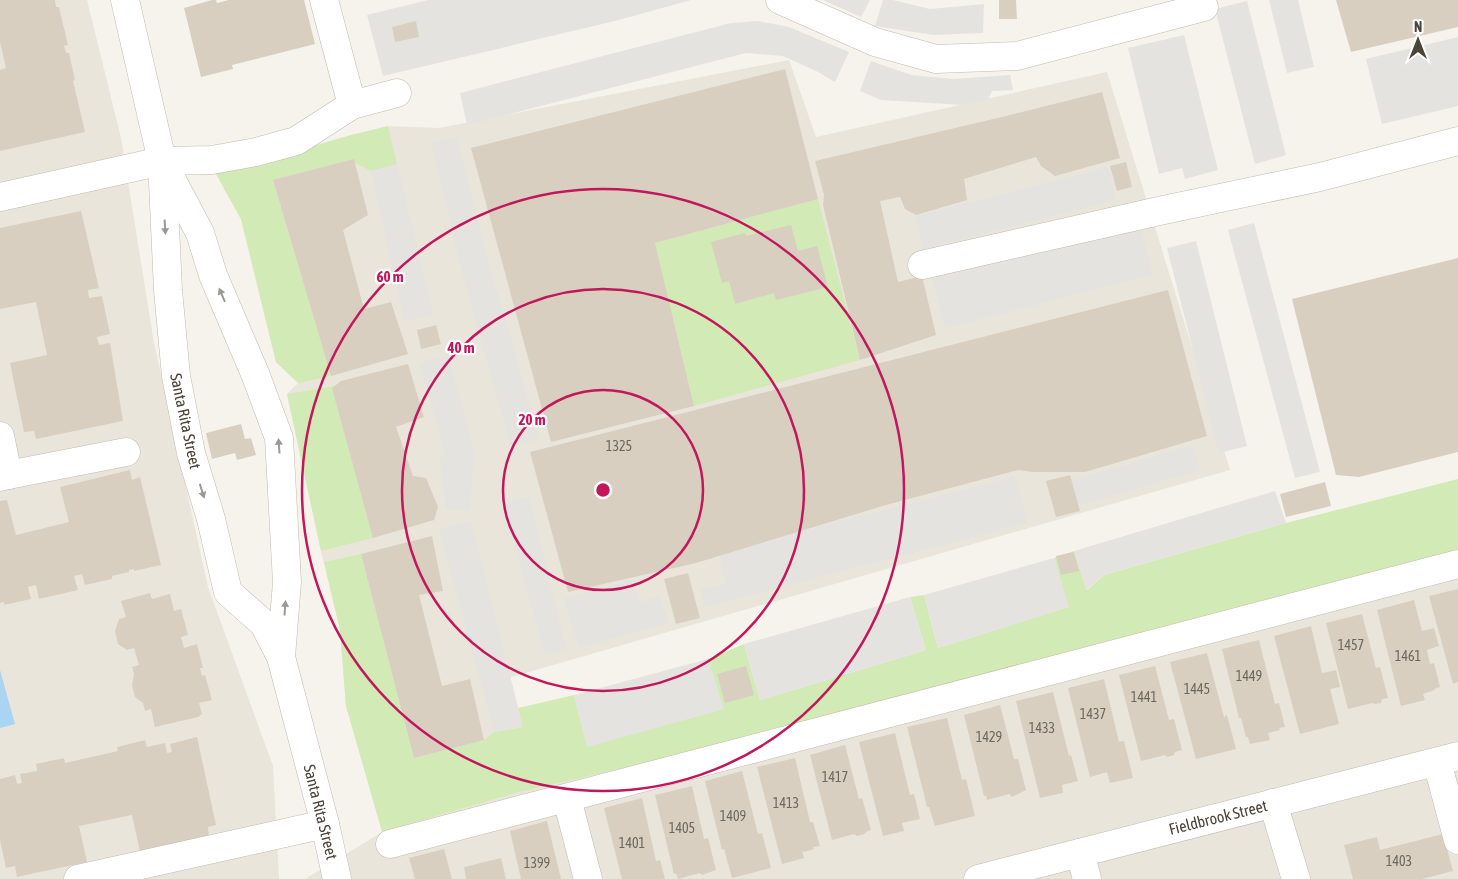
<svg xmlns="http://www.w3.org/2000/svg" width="1458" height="879" viewBox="0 0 1458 879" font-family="'Asap Condensed',sans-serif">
	<rect width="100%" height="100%" fill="#f6f3ec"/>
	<!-- residential -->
	<g fill="#eae5da">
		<polygon points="0,0 87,0 121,138 154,343 208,587 273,766 279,879 0,879"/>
		<polygon points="789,60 816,137 1107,72 1230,470 498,681 515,753 373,798 346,706 340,630 321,551 287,394 298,383 276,362 241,219 216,174 388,126 439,128"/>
		<polygon points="1458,555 1458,879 305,879 382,832 516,793 701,750"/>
	</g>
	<!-- green -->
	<g fill="#d2eab5">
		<polygon points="388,126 397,164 371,171 355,163 273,180 331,376 298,383 276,362 241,219 216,174 351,135"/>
		<polygon points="818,199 860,360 694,406 655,243"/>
		<polygon points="335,386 373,538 321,551 287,394"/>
		<polygon points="1458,479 1458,555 701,750 516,793 382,832 346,706 340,630 324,562 361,554 414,758 484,740 494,732 522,727 518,708 574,695 587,746 723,709 708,659 744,644 760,700 926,650 910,597 924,595 938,648 1068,607 1054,558 1074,551 1087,590 1104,575 1286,523"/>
	</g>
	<!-- parking -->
	<g fill="#e5e3e0">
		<polygon points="428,0 691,0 615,21 383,76 367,15"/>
		<polygon points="823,0 870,0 861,17"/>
		<polygon points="883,0 893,0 930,9 984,4 983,33 933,35 875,26"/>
		<polygon points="1269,0 1298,0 1314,67 1287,73"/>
		<polygon points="1247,1 1286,155 1255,164 1215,9"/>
		<polygon points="758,21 789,27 849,52 835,82 818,72 783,56 746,53 467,125 460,93 731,23"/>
		<polygon points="1184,35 1218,170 1185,179 1182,168 1159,174 1128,48"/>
		<polygon points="1458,37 1458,106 1382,124 1366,59"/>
		<polygon points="871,61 911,75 954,79 1010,75 1013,90 992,91 988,100 963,105 881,100 860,91"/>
		<polygon points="457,137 490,269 517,358 538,439 511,447 463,277 431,143"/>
		<polygon points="397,164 434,315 404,321 371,171"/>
		<polygon points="1108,167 1116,200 923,249 915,216"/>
		<polygon points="1140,223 1153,275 945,328 931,276"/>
		<polygon points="1254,223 1320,472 1295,478 1228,230"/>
		<polygon points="1196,241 1247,446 1219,453 1167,248"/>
		<polygon points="448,355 474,450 470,510 446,509 440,459 445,453 419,363"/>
		<polygon points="1192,445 1200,470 1078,506 1070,481"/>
		<polygon points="1015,476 1028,523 704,607 700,590 726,583 718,553"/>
		<polygon points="1275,491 1286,523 1104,575 1086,590 1074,551"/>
		<polygon points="529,497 566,648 545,656 503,503"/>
		<polygon points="471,521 523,727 494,732 439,529"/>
		<polygon points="1054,558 1069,607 938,648 924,595"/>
		<polygon points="633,579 640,602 660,596 668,623 579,648 564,599"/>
		<polygon points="910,597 926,650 760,700 744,644"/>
		<polygon points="708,659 724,709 587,747 574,695"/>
	</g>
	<!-- water -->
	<polygon fill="#a9d4f2" points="0,670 15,724 0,728"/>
	<!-- building -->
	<g fill="#d8cfc1">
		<polygon points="0,0 55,0 56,7 59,7 68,45 64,46 66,53 69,53 75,80 73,81 85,132 0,151 0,70 6,68 0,42"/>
		<polygon points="212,0 216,0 217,3 229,0 304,0 315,44 232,65 233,69 201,77 184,8"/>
		<polygon points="999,0 1016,0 1017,19 999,19"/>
		<polygon points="1336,0 1458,0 1458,27 1351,52"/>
		<polygon points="416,21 419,37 395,42 392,27"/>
		<polygon points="785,69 818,199 655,243 694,406 551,442 471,148"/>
		<polygon points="1102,92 1120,158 1055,176 1041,166 1036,157 964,179 967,200 916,215 905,209 900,197 880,201 898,282 922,276 936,335 860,360 823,205 824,195 815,161 1006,116"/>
		<polygon points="354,159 368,215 343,230 364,309 391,302 408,354 331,376 273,180"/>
		<polygon points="1126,162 1132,187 1117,191 1110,166"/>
		<polygon points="81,211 99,288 88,290 89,298 102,296 110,334 97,337 99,345 110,343 123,421 36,439 34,431 24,432 10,363 47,355 36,302 0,309 0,228"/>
		<polygon points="791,225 798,251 817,246 828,287 776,300 774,293 735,304 729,281 722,283 711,242 745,233 746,236"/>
		<polygon points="1458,258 1458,452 1359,477 1336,475 1292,299"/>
		<polygon points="1168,290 1207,436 1085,472 1033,472 1018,470 886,505 696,563 568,592 530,452"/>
		<polygon points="436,325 441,344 421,349 417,330"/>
		<polygon points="408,364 424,417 396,427 413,476 426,478 438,507 434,520 373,538 332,388 341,381"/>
		<polygon points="241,424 245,439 251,438 256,455 237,460 235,453 212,459 206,433"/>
		<polygon points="130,470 132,480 140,477 161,565 134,571 134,569 129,570 129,572 112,576 112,579 85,585 82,574 74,576 78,590 39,599 36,585 28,587 31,599 4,605 4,602 0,603 0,501 7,500 16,535 69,522 60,487"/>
		<polygon points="1070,475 1080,511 1056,517 1046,481"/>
		<polygon points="1325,482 1331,506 1286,517 1280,494"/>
		<polygon points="432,536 443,591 419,595 442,686 470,679 484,740 414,758 361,554"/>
		<polygon points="1074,552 1079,571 1061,575 1056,556"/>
		<polygon points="688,573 700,618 676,624 664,579"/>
		<polygon points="1458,589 1458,682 1453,684 1429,596"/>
		<polygon points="150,593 152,599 170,594 174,611 181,609 188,635 181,637 184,648 197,644 203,668 200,668 202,676 205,675 212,700 199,703 202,714 198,717 155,727 151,709 145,711 143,703 135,697 132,685 134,674 132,667 139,665 134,648 127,650 118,644 115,631 119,619 126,617 121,601"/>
		<polygon points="1414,600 1422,631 1434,628 1439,646 1427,650 1430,664 1434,663 1440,687 1434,689 1435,690 1423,694 1425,700 1401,706 1377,610"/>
		<polygon points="1362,614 1376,668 1380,667 1388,698 1382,699 1381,703 1375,704 1372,703 1348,709 1326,623"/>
		<polygon points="1311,626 1322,673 1336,670 1340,687 1330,689 1339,724 1300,734 1274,636"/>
		<polygon points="1259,640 1275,704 1279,703 1285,727 1279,728 1280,730 1268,733 1270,740 1250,744 1248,737 1246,737 1241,718 1239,718 1222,649"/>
		<polygon points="1207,653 1224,717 1227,715 1236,749 1196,759 1170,662"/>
		<polygon points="746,666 754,695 725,703 717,674"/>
		<polygon points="1155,666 1169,720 1174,719 1182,750 1175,752 1174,755 1167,757 1165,755 1141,761 1119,675"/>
		<polygon points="1104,679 1119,742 1124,741 1133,778 1110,783 1107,772 1090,777 1068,688"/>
		<polygon points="1053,692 1069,756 1071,755 1078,781 1062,785 1063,793 1040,798 1016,701"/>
		<polygon points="1000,705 1014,759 1018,759 1026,790 1012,797 1009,794 987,800 986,796 984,796 964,715"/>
		<polygon points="947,718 962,780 966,779 975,816 935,826 929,807 927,807 907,727"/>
		<polygon points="895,733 910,795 914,794 920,819 902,823 904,831 883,836 859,742"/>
		<polygon points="197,737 216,825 208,827 209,836 140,851 132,815 79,826 87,862 17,877 15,866 6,868 0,840 0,779 15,775 17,784 22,783 20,774 37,771 36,764 64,758 65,763 118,751 117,747 145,740 147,747 165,743 167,753 172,752 170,744"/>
		<polygon points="845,745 859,799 862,798 871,830 866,832 864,834 857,836 854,834 832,840 810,755"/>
		<polygon points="795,758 810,822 813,822 820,846 813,847 814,849 804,852 802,850 804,858 782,864 757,767"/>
		<polygon points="742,771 758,834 762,833 771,868 732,878 724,849 722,850 705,781"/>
		<polygon points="692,786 704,839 708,838 716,870 702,875 700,873 678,879 676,873 674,874 655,795"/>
		<polygon points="642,798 656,861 660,860 665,879 622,879 604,808"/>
		<polygon points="547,821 561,879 521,879 510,831"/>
		<polygon points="1443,834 1453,871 1422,879 1353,879 1344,845 1377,837 1380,850"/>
		<polygon points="444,849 452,879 415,879 409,858"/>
		<polygon points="501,858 506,879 466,879 464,867"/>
	</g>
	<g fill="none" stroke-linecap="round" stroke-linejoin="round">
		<defs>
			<g id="minor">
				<polyline points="125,0 162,161 168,290 176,376 191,453 211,519 228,592 264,624 281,657 325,824 337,879"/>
				<polyline points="324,0 352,105"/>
				<polyline points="780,0 875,42 936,59 1017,56 1204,7"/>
				<polyline points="165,167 200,233 213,275 256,376 279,438 287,582 281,657"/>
				<polyline points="0,197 162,161 212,160 256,152 296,141 352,105 397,93"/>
				<polyline points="922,265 1159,211 1320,177 1458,141"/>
				<polyline points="0,436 8,475 0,477"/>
				<polyline points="8,475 126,452"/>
				<polyline points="1437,762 1458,840"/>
				<polyline points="567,799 588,879"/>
				<polyline points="1273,803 1296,879"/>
				<polyline points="390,844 1458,564"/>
				<polyline points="1080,853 1087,879"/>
				<polyline points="78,879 325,824"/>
				<polyline points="978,879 1458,756"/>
			</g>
		</defs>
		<!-- minor casing -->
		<use href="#minor" stroke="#c2bbae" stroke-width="29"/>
		<!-- minor -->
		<use href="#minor" stroke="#fff" stroke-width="28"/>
	</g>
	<!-- one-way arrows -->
	<defs><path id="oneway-solid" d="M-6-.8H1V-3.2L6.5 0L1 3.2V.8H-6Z" transform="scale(1.25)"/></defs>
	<g fill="#9c9892">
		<use href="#oneway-solid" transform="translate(165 227) rotate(87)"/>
		<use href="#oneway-solid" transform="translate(222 295) rotate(-113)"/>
		<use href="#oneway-solid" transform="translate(279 446) rotate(-94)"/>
		<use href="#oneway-solid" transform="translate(202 491) rotate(73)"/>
		<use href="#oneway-solid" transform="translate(285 608) rotate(-86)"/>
	</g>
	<!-- distance rings -->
	<g fill="none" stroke="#c2185b" stroke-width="2.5">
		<circle cx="603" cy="490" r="100"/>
		<circle cx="603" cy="490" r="201"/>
		<circle cx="603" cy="490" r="301"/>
	</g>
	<g text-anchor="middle" stroke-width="4.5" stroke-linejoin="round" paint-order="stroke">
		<!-- number labels -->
		<g font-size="14" fill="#6e675b">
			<text x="619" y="451">1325</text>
			<text x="1351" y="650">1457</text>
			<text x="1408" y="661">1461</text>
			<text x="1249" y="681">1449</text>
			<text x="1197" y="694">1445</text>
			<text x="1144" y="702">1441</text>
			<text x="1093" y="719">1437</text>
			<text x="1042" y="733">1433</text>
			<text x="989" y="742">1429</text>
			<text x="835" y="782">1417</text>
			<text x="786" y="808">1413</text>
			<text x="733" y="821">1409</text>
			<text x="682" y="833">1405</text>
			<text x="632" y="848">1401</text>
			<text x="1399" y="866">1403</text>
			<text x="537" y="868">1399</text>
		</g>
		<!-- street labels -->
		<g font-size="16" fill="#4b4439" stroke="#fff">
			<text transform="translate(186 421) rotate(78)" y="6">Santa Rita Street</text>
			<text transform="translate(321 812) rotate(76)" y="6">Santa Rita Street</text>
			<text transform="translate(1218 817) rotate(-14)" y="6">Fieldbrook Street</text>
		</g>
	</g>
	<circle cx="603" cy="490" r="8" fill="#c2185b" stroke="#fff" stroke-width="2.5"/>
	<g font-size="15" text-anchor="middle" font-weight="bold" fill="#c2185b" stroke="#fff" stroke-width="4.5" stroke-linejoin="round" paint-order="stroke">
		<text x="390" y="282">60 m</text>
		<text x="461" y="353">40 m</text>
		<text x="532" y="425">20 m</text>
	</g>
	<!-- north arrow -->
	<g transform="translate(1418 40)" stroke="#ffffff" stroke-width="4" paint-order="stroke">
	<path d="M0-4L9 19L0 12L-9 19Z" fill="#4b4439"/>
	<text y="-8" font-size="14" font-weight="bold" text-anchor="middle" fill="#4b4439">N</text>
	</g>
</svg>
